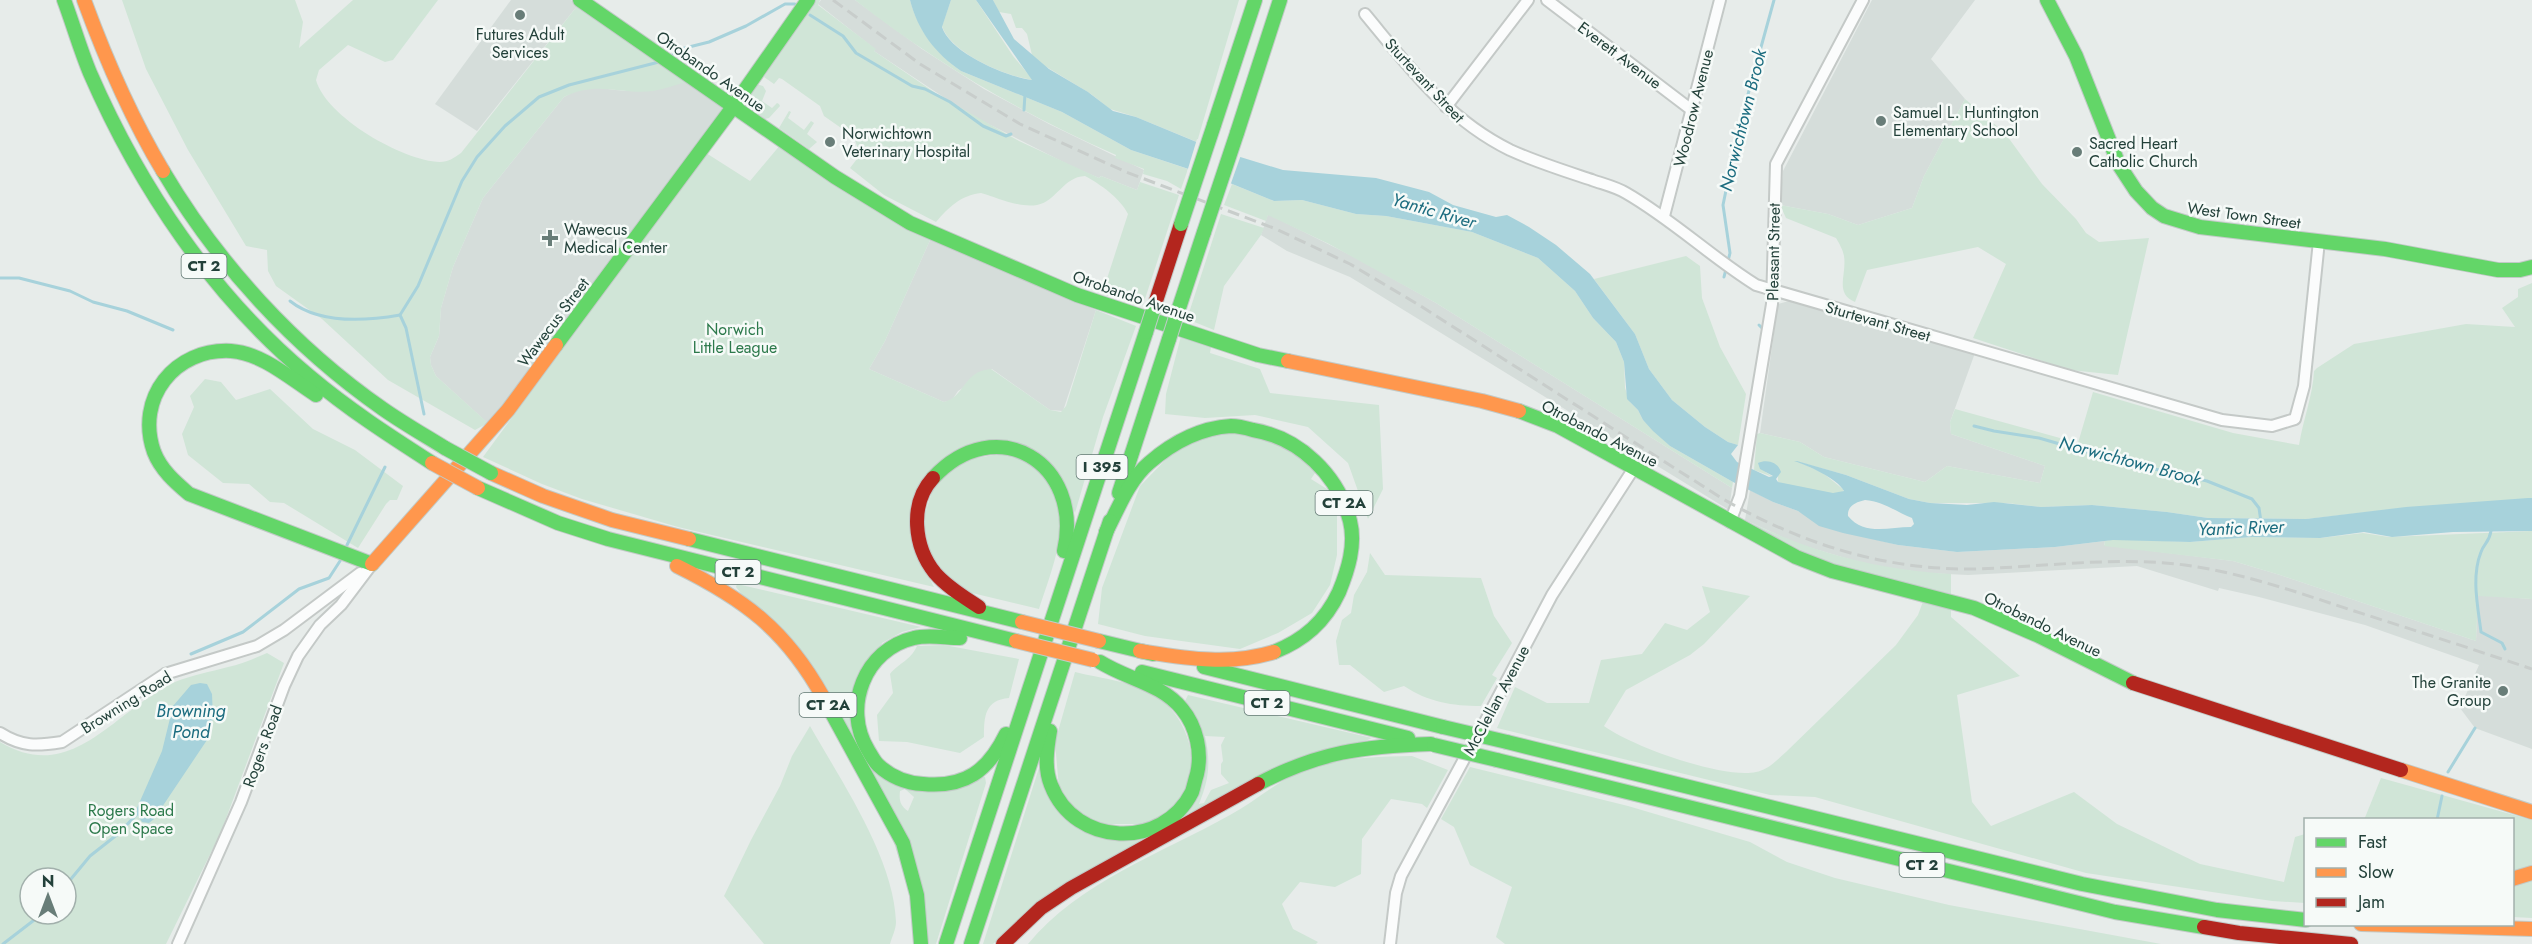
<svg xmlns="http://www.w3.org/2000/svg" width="2532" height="944" viewBox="0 0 2532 944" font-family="Jost,sans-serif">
	<rect width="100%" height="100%" fill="#e7ecea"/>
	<!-- built -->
	<g fill="#d5ddda">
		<polygon points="511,0 571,0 578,5 477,131 435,104"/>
		<polygon points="821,0 855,0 922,49 984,89 1049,124 1144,170 1137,190 1101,176 1099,178 1073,167 969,114 874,51 875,49 818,4"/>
		<polygon points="1872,0 1975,0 1931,59 1965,99 1924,176 1912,208 1858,225 1828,214 1780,205 1783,171"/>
		<polygon points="694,80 733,107 492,427 436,376 431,365 430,357 439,336 441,308 453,267 483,198 564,97 577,90 590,87 625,91"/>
		<polygon points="1268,214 1356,258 1436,303 1732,488 1729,510 1350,277 1287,251 1261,235"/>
		<polygon points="931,238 1096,310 1063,411 1050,410 992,369 958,391 952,400 944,402 869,369 885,341"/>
		<polygon points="1789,301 1975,353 1950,422 1951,434 2045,466 2040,483 1947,466 1925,482 1824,457 1800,442 1760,433 1778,304"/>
		<polygon points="1750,490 1773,502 1798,511 1832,529 1898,545 1957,552 2055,547 2105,541 2104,545 2233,561 2280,575 2476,641 2478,595 2532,599 2532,749 2475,728 2460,708 2479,665 2365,625 2259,597 2219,588 2218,591 2137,566 1968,575 1926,573 1869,565 1798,544 1745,520"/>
	</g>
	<!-- green -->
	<g fill="#d0e5d7" fill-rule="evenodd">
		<path d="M122,0H295L303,22L299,48L353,0H438L393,60L385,62L348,45L319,70L316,80C326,117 403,161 440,162C448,162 454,158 461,153L578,5L686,82C675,85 664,89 653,91C619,95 598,80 564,97L483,198L453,267L441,308L439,336L430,357L431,365L436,376L488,423L475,430L388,380L322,319L276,286L268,271L267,250L246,246L188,150L146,69Z"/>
		<path d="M812,0H820L818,5L876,49L874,51L937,94L1019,141L1099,178L1101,176L1137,190L1140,182L1179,195L1143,305L1102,294L1128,214C1120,198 1100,184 1085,176C1063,177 1057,201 1037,205C1019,208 998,198 981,193C961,195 948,208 936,222L884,195L850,168L860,155L854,137L824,116L820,106L782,79L779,78L774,84L764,77Z"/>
		<path d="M855,0H910C918,30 936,53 961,71L1062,112L1131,150L1188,169L1181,189L1167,181L1143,174L1144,169L1115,158L1116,155C1022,114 936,63 855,0Z"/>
		<path d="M951,0H976L1013,56L1033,80C1007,77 950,53 942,26Z"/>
		<polygon points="993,0 1239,0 1197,142 1136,117 1110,109 1091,94 1045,66 1032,55 1027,34 1022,28 1016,28 1011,14 999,12"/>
		<polygon points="756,84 763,86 766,91 762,101 772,108 777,103 779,104 780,106 769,118 765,119 747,104 747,99"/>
		<path d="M1965,99L2005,133L2042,184L2076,219L2086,233L2099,242L2149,238L2118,375L2070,370L1973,338L2006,264L1978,247L1867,270L1855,302C1834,293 1847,275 1844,256C1843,250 1839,243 1836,238L1786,218L1780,205L1828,214L1858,225L1912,208L1924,176Z"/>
		<polygon points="789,111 791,112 788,118 804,130 811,121 814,123 807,134 817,142 809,149 779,128"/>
		<path d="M781,144L931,238L885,341L869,369L944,402C965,397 963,371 991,369L1050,410L1061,412L1066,406L1096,310L1136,326L1103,417L1075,513L1064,483L1000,442L919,483L924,568L934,587L678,527L582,499L542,484L483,457L706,153L750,181Z"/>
		<polygon points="1232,184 1274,201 1302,200 1356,214 1386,216 1472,232 1538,258 1575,291 1593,318 1616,342 1624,362 1625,388 1630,402 1638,410 1643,420 1670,446 1733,482 1732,488 1436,303 1329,244 1268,215 1266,221 1224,205"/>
		<polygon points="1221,214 1264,228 1261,235 1224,286 1214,330 1187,319"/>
		<polygon points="1686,256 1700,266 1702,298 1720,347 1746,394 1738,445 1728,442 1705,427 1672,400 1649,369 1635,334 1594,279"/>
		<path d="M2532,283V499L2396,509L2306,519L2208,518L2167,512L2092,505L2041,507L2007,503H1930L1909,499L1846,475L1799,462L1823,473L1844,490L1841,493C1821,494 1797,489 1778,482V476L1764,471L1773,477L1754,470L1757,434L1760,433L1800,442L1824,457L1925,482L1947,466L2040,483L2045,466L1951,434L1950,422L1955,409L2078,443L2093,392L2233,433L2299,445C2303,420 2313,395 2314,371L2317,368L2354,344L2466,324L2515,327L2502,308L2518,297V289Z"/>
		<polygon points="1181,336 1211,347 1210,353 1260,369 1270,393 1379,405 1383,489 1368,519 1348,463 1308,427 1255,415 1205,418 1165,414 1166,394"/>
		<polygon points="205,379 221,382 236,400 270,389 313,429 355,450 403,486 397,500 390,500 386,504 358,548 284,503 270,502 249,484 223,483 188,455 182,434 194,407 190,396"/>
		<polygon points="1218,433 1264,435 1317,470 1311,479 1327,489 1337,513 1337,555 1330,585 1312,613 1278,633 1240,649 1145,636 1098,624 1102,588 1140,486 1176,449"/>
		<path d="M1006,453C1016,458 1032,462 1039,470C1079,508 1053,566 1039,609L968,592L949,580L928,549L923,520L934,485L959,461Z"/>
		<path d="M1752,523C1816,554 1881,570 1951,574V594C1884,576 1809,567 1752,523Z"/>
		<polygon points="2532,531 2532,599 2478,596 2476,641 2280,575 2233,561 2104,546 2105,541 2115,539 2190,542 2252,537 2320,538 2363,533 2389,537"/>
		<path d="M1370,553L1385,575L1481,578L1494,616L1512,643L1492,675L1497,678L1481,706C1452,706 1428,702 1404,686L1384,692L1350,665H1339L1336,641L1342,620L1351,613L1354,595L1367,572Z"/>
		<polygon points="737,584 921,627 902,632 882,643 855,741 736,587"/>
		<path d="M1702,586L1750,596L1704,644L1690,655L1626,690L1604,726C1631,746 1722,779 1756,772C1768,770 1777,760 1786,752L1896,645L1918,615L1924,599L1951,604V617L2020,676L1957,695L1972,802L1991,826L2074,792L2117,824L2200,864L2284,882L2295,837L2305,834V903L2272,901L2086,873L1815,797L1770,795L1497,728L1515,687L1547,703H1589L1601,660L1642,654L1665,623L1687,630L1710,612Z"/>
		<path d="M944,645L1019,659L1009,698C985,700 984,716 984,737L960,753L907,742L879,741L877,715L893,693L890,674C900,662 910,661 917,646Z"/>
		<path d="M267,653L284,663L221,832L166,944H0V742C73,786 115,709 175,682C192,675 210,672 228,667C242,664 255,658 267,653ZM30,878H66V914H30Z"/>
		<path d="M1075,672C1102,679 1135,681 1158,697C1187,718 1203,763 1182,795C1176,806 1162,815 1153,824H1098L1073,808L1059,788L1055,742Z"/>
		<path d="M1188,695L1372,738L1178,821L1198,793L1185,701ZM1205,736L1225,737L1221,745L1223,761L1221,764V774L1229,783L1211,790L1204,803L1199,804C1209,780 1211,762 1205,736Z"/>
		<path d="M810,726C841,781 894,858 896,922C896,929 892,937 890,944H764L724,896L751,840L780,786L792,756Z"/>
		<path d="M1412,756L1448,770L1427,808L1422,804L1391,799L1362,839L1361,874L1335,887L1300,882L1282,904L1293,929L1318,942L1316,944H1028C1079,882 1162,853 1230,815C1254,802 1276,782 1300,772C1337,757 1373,757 1412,756Z"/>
		<path d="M869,761L899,785L985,777L986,783L936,944H925ZM905,789L914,797L908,811C900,806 899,800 900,791Z"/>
		<polygon points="1470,767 1628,806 1750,842 1787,862 1835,878 1949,905 2161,944 1505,944 1496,937 1512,887 1470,865 1454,827 1441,819"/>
		<polygon points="1039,768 1058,810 1146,841 1045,896 993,944 983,944"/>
		<polygon points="2381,778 2532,820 2532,866 2513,871 2512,820 2364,820"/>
		<polygon points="2532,878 2532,918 2513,917 2512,885"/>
	</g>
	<!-- water -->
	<g fill="#a7d2db" fill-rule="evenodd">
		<path d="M910,0H951L942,27C950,53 1007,77 1032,80L976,0H993L1014,39L1049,69L1088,92L1113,111L1136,117L1211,148L1283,170L1376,178L1429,192L1453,205L1496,217L1507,215L1529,227L1556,245L1590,274L1635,334L1649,369L1672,400L1705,427L1728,442L1738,445L1731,454L1737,462L1769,477L1773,476L1760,469L1758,463C1767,459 1778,462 1781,472L1776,479L1778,482L1833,493L1844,491C1838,479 1807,465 1794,461H1797L1846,475L1909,499L1930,503L1967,505L1994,502L2041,507L2092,505L2167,512L2208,518L2306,519L2406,507L2528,498H2532V531L2453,532L2392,537L2364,532L2320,538L2252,537L2190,542L2113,540L2055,547L1957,552L1898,545L1843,533L1819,526L1798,511L1773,502L1733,482L1670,446L1653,431L1643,420L1638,410L1627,399L1624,362L1616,342L1593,318L1575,291L1538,258L1472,232L1386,216L1356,214L1302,200L1274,201L1225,181L1131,150L1062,112L961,71C935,53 918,31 910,0ZM1865,500C1883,501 1896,512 1912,518L1914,524L1911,527C1889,527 1864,536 1848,516C1847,506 1856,502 1865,500Z"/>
		<polygon points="200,683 207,684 212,694 213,718 207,740 154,819 149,823 142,822 137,814 137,808 162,751 173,706 191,685"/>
	</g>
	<!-- pier -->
	<polygon fill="#e7ecea" points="1197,139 1241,155 1230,186 1187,172"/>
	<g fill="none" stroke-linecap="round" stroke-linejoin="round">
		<!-- stream -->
		<g stroke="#a7d2db" stroke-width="3">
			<polyline points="810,15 843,36 856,53 912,86 925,89 950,102 983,126 1006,136 1011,134"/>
			<polyline points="670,57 681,49 709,42 746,26 785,4 795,4"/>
			<polyline points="1024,110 1025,94"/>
			<polyline points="1724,277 1730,253 1723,205 1739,127 1774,0"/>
			<polyline points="0,278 19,278 70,291 93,302 127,311 173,330"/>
			<path d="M290,301C319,324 366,321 400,315"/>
			<polyline points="1759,325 1763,329"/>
			<polyline points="424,414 406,328 400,315 418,286 462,181 477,157 505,126 539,97 569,85 659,62"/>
			<polyline points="1974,426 1994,431 2039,438 2115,460 2207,481 2252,499 2259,508 2261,522"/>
			<path d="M2491,531C2489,543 2484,543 2481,552C2471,577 2478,607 2481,632L2502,643L2505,649"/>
			<polyline points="347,545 385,467"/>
			<polyline points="191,654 243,632 299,589 329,578 340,561"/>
			<polyline points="2448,772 2475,728"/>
			<polyline points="2437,820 2442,796"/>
			<polyline points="66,885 90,856 118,834 139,812"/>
			<polyline points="3,944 42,914"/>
		</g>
		<defs>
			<g id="street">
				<polyline points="1547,0 1693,111"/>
				<path d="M1365,14C1409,67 1447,119 1510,150C1536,162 1565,171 1592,180C1603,184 1616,187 1626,193C1673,220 1711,257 1756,285L2222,420L2272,426L2295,419L2304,386L2319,241"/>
				<polyline points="1446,107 1528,0"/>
				<polyline points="1664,216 1720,0"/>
				<polyline points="1730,522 1740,496 1772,304 1776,164 1863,0"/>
				<path d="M0,733C22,747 37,746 62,742L165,674L257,646L284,630L360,573"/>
				<polyline points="1477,737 1552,595 1634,468"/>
				<polyline points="178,944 241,802 284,686 298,656 320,625 341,605 372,564"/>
				<polyline points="1390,944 1396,893 1401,876 1469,750"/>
			</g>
			<g id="fast">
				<path d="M64,0C73,24 80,49 90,73C140,188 213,296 309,376C348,409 390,436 432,463"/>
				<polyline points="580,0 835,177 910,223 1077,295 1258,355 1288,361"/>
				<polyline points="2047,0 2076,56 2119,165 2136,191 2152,208 2164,216 2200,227 2385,249 2498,270 2520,270 2532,267"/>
				<polyline points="1214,125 1255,0"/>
				<polyline points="1237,133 1280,0"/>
				<path d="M163,171C218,264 294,347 383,409C403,423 424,435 445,448"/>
				<polyline points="1177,314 1204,232"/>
				<polyline points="556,345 733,107 808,0"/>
				<path d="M316,395C291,379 262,353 231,351C175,348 135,398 154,452C161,470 175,482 189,494L372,564"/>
				<polyline points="1519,411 1558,426 1796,557 1832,571 1974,608 2039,636 2133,683"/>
				<path d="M933,478C996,410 1084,463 1064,551"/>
				<polyline points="478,488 558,523 608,539 1016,641"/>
				<polyline points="1119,493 1169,339"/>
				<path d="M1106,532C1118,509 1129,480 1149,463C1172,443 1200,428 1231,426C1238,426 1246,428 1253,430C1300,438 1338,475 1350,521C1356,545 1348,570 1339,592C1325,622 1304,640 1274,652"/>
				<polyline points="689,539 1022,622"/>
				<path d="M960,638C946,638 928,634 914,638C865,649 842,707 868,750C871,755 874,761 878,765C891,777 906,783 923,784C965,788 988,771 1006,734"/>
				<polyline points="1099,641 1153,654"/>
				<polyline points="1204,667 1443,727"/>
				<polyline points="1142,672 1408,738"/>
				<polyline points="823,697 903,843 917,895 921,944"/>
				<path d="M1050,731C1047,748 1044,768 1051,785C1075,847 1163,850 1192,792C1194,786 1195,780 1197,774C1202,753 1197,727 1182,709C1162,684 1127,679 1100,662"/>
				<polyline points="1507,742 2082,884 2217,910 2306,920"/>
				<polyline points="1497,760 2115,912 2204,927"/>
				<path d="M1258,784C1318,752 1364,746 1431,744"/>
				<polyline points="946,944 1146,332"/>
				<polyline points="971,944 1110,521"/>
			</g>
			<g id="slow">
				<path d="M84,0C106,60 130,116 163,171"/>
				<polyline points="1288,361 1482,401 1519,411"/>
				<polyline points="491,473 543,496 612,520 689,539"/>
				<polyline points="372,564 508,410 556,345"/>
				<path d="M677,566C744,599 786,630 823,697"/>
				<path d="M1140,651C1185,658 1229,666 1274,652"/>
				<polyline points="2401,770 2532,812"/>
				<polyline points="2512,879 2532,873"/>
				<polyline points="2361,924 2532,929"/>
			</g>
			<g id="jam">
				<polyline points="1154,307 1181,224"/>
				<path d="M933,478C909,504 914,547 935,573C947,587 964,597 979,607"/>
				<polyline points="2133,683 2401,770"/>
				<polyline points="2204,927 2239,933 2351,944"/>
				<polyline points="1003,944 1041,908 1071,888 1258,784"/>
			</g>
		</defs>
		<!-- street casing -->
		<use href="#street" stroke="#c4c9c7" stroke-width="14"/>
		<!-- fast casing -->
		<use href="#fast" stroke="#c2cac7" stroke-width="16"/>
		<!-- slow casing -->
		<use href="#slow" stroke="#c2cac7" stroke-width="16"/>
		<!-- jam casing -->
		<use href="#jam" stroke="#c2cac7" stroke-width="16"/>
		<!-- street -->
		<use href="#street" stroke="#fbfcfc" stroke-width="10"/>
		<!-- fast -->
		<use href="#fast" stroke="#63d668" stroke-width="14"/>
		<!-- slow -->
		<use href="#slow" stroke="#ff974d" stroke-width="14"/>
		<!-- jam -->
		<use href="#jam" stroke="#b3261e" stroke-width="14"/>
		<!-- rail -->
		<path stroke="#c8cdcb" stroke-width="3" stroke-dasharray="12 6" stroke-linecap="butt" d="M833,0L920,64L1020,124L1126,172L1276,229L1350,264L1419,305L1723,499C1800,543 1883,570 1973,569C2044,567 2114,556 2185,565C2242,573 2297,592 2351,610C2411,629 2472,649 2532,669"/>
		<defs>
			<g id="fast-bridge">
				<polyline points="1181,224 1214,125"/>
				<polyline points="1204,232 1237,133"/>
				<polyline points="1146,332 1154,307"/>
				<polyline points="1169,339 1177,314"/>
				<polyline points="445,448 491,473"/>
				<polyline points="1443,727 1507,742"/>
				<polyline points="1434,745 1497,760"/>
			</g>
			<g id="slow-bridge">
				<polyline points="432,463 478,488"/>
				<polyline points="1022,622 1099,641"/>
				<polyline points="1016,641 1093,660"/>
			</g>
		</defs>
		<!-- fast-bridge casing -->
		<use href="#fast-bridge" stroke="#c2cbc9" stroke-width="16" stroke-linecap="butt"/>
		<!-- slow-bridge casing -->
		<use href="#slow-bridge" stroke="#c2cbc9" stroke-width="16" stroke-linecap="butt"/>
		<!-- fast-bridge -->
		<use href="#fast-bridge" stroke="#63d668" stroke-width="14"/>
		<!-- slow-bridge -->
		<use href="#slow-bridge" stroke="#ff974d" stroke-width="14"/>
	</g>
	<!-- markers -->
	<g fill="#687d78" stroke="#f6faf8" stroke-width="2">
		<circle cx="520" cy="15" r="6"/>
		<circle cx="1881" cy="121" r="6"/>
		<circle cx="830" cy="142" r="6"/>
		<circle cx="2077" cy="152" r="6"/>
		<path d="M547 229h6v6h6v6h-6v6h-6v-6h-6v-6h6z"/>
		<circle cx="2503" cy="691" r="6"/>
	</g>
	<g text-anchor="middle" stroke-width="5" stroke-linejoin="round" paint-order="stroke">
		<!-- shield labels -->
		<g fill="#f6faf8" stroke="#627873" stroke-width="1.5">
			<rect x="181.5" y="254" width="45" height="24" rx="4.5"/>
			<rect x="1076.5" y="455" width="51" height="24" rx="4.5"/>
			<rect x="1315.5" y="491" width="57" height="24" rx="4.5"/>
			<rect x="715.5" y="560" width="45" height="24" rx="4.5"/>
			<rect x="1244.5" y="691" width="45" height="24" rx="4.5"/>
			<rect x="799.5" y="693" width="57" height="24" rx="4.5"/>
			<rect x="1899.5" y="853" width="45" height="24" rx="4.5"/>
		</g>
		<g font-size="15" font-weight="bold" fill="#23413a">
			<text x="204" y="271">CT 2</text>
			<text x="1102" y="472">I 395</text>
			<text x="1344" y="508">CT 2A</text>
			<text x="738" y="577">CT 2</text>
			<text x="1267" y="708">CT 2</text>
			<text x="828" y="710">CT 2A</text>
			<text x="1922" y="870">CT 2</text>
		</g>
		<!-- poi labels -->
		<g font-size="16" fill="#23413a" stroke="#f6faf8" text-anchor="start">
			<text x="520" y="40" text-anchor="middle">Futures Adult<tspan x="520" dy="18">Services</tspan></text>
			<text x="1893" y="118">Samuel L. Huntington<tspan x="1893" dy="18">Elementary School</tspan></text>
			<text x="842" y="139">Norwichtown<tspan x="842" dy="18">Veterinary Hospital</tspan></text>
			<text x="2089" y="149">Sacred Heart<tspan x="2089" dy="18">Catholic Church</tspan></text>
			<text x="564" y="235">Wawecus<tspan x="564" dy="18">Medical Center</tspan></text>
			<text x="2491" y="688" text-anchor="end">The Granite<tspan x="2491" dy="18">Group</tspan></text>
		</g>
		<!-- street labels -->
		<g font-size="16" fill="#23413a" stroke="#f6faf8">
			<text transform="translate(1620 55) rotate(37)" y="6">Everett Avenue</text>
			<text transform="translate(711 71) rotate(35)" y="6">Otrobando Avenue</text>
			<text transform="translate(1425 80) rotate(47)" y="6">Sturtevant Street</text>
			<text transform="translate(1693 108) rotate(-76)" y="6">Woodrow Avenue</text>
			<text transform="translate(2244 215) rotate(8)" y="6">West Town Street</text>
			<text transform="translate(1773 252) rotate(-89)" y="6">Pleasant Street</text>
			<text transform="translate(1134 296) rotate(19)" y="6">Otrobando Avenue</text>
			<text transform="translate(1878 321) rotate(16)" y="6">Sturtevant Street</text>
			<text transform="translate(553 322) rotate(-53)" y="6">Wawecus Street</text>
			<text transform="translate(1600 433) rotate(27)" y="6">Otrobando Avenue</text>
			<text transform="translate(2043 624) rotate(26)" y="6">Otrobando Avenue</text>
			<text transform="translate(1496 700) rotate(-62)" y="6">McClellan Avenue</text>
			<text transform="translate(126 702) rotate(-32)" y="6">Browning Road</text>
			<text transform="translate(262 746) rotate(-70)" y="6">Rogers Road</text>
		</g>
		<!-- park labels -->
		<g font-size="16" fill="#2c794b" stroke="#f6faf8">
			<text x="735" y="335">Norwich<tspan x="735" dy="18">Little League</tspan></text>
			<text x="131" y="816">Rogers Road<tspan x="131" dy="18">Open Space</tspan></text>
		</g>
		<!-- water labels -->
		<g font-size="18" font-style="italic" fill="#1b6c7f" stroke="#f6faf8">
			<text transform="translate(1743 120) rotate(-76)" y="6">Norwichtown Brook</text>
			<text transform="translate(1434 211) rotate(16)" y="6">Yantic River</text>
			<text transform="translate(2130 461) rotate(15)" y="6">Norwichtown Brook</text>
			<text transform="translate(2241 528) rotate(-2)" y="6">Yantic River</text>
			<text x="191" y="717">Browning<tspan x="191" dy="21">Pond</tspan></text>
		</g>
	</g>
	<!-- legend -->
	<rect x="2304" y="818" width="210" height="108" fill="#f6faf8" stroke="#a2b0ac" stroke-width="1.5"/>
	<rect x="2316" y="838" width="30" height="9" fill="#63d668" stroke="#a2b0ac" stroke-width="1.5"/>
	<text x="2358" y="848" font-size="18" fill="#23413a">Fast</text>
	<rect x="2316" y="868" width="30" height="9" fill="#ff974d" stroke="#a2b0ac" stroke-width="1.5"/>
	<text x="2358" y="878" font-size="18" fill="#23413a">Slow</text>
	<rect x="2316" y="898" width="30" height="9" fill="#b3261e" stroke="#a2b0ac" stroke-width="1.5"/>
	<text x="2358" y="908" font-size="18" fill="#23413a">Jam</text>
	<!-- north arrow -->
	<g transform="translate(48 896)"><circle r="28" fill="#f6faf8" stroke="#a2b0ac" stroke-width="1.5"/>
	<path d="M0-4.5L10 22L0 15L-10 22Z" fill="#687d78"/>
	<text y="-9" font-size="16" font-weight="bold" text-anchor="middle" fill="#23413a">N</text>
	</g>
</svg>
